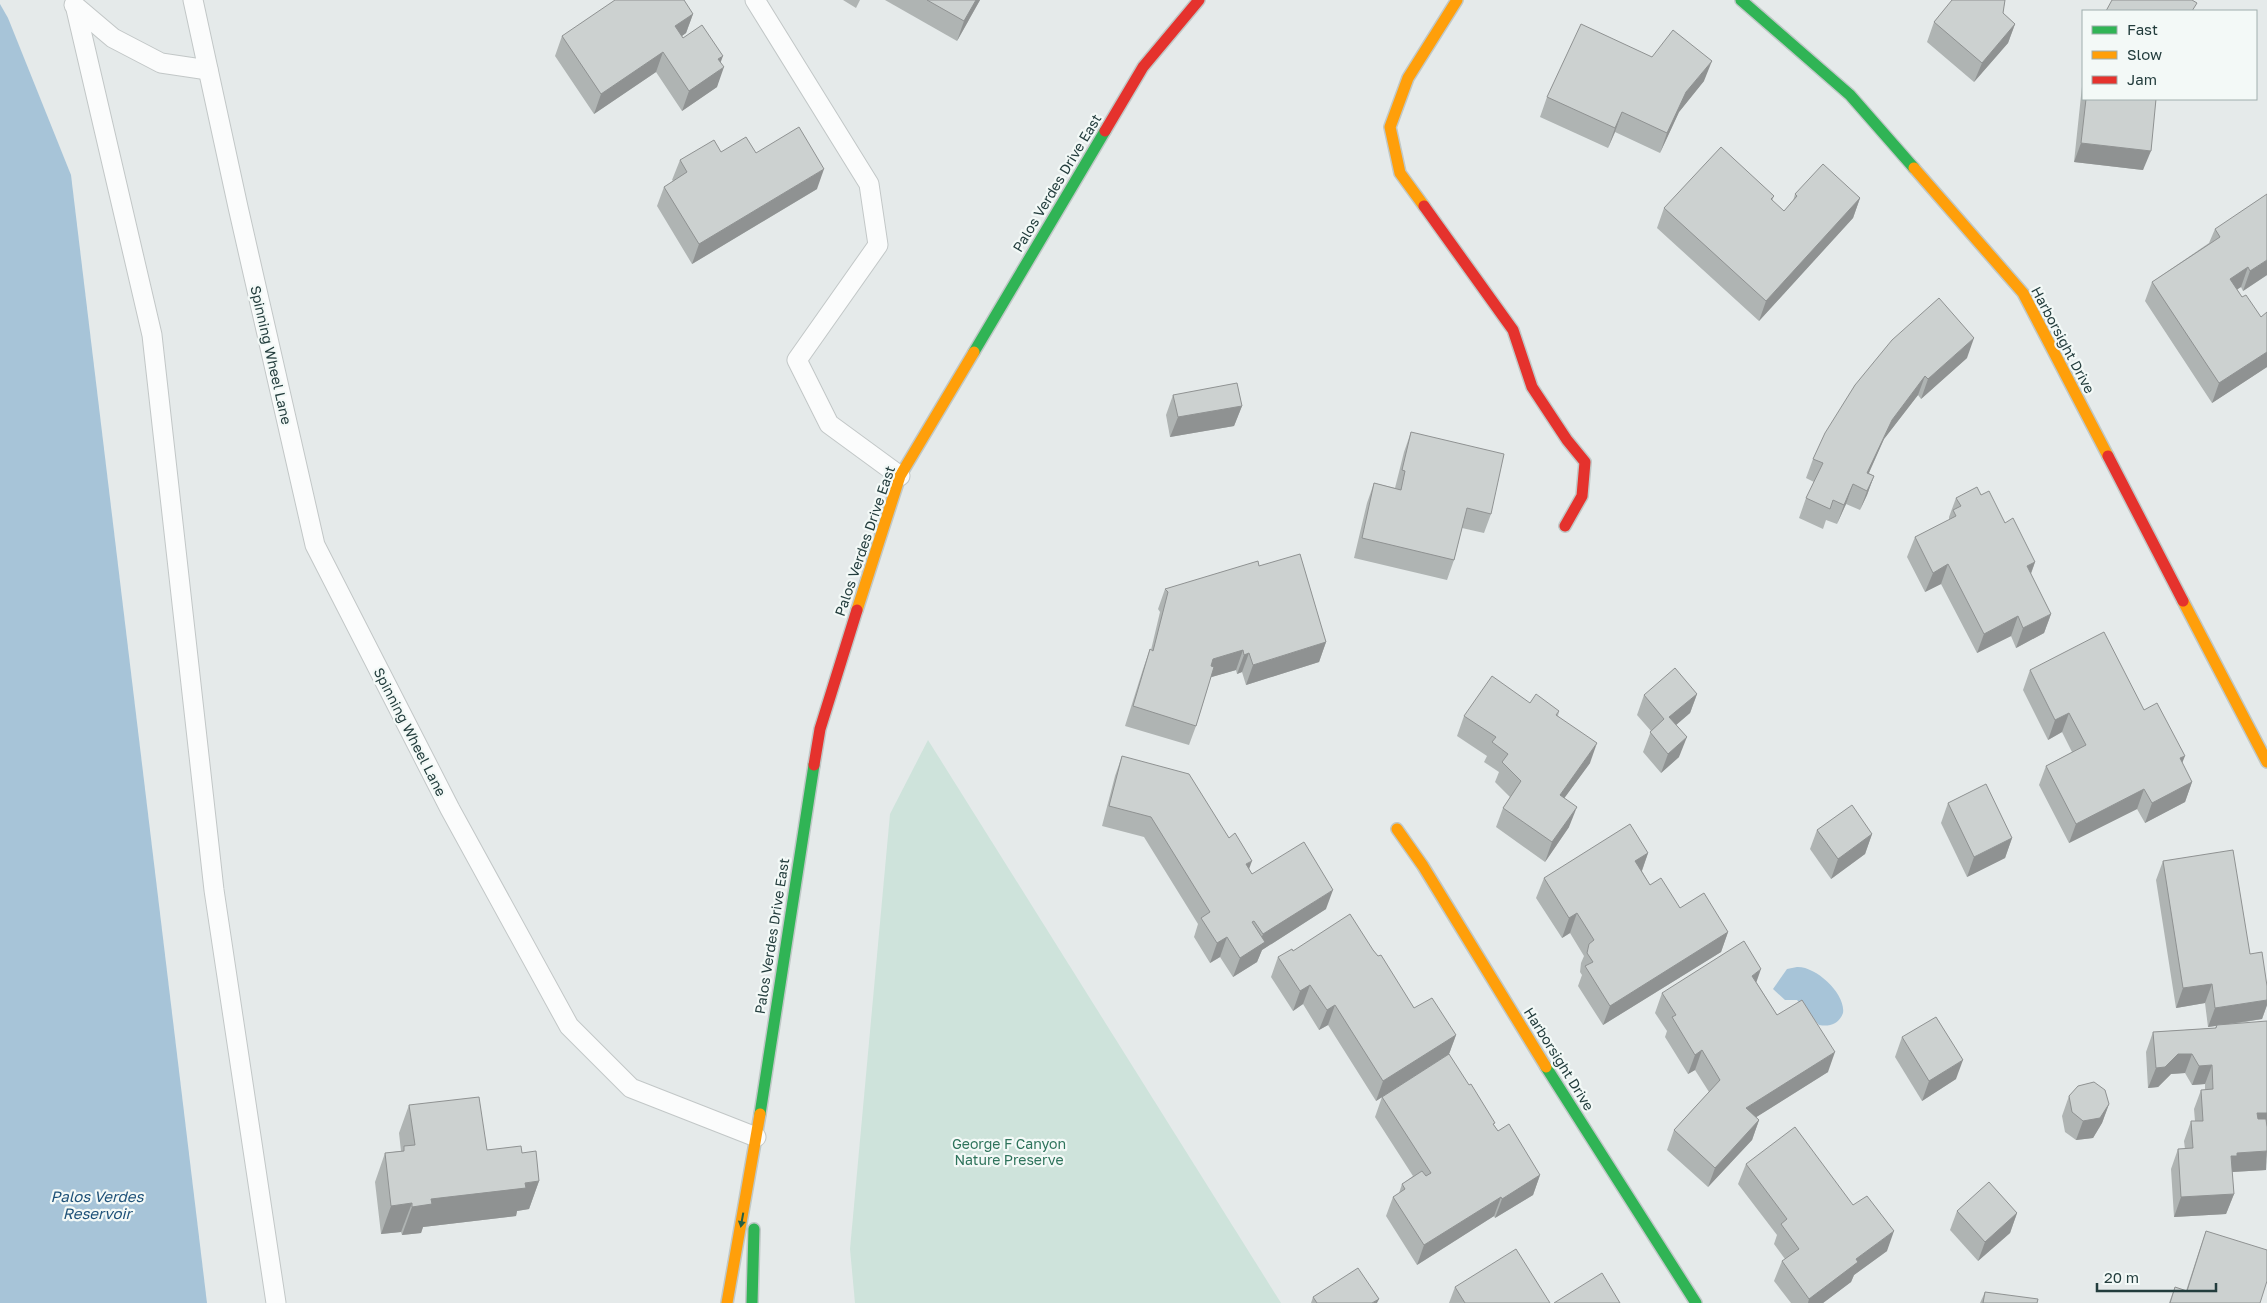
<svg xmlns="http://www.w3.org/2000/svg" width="2267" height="1303" viewBox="0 0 2267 1303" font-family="'Golos Text',sans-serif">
	<rect width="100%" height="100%" fill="#e5eaea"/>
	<!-- green -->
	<polygon fill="#cee3db" points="928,740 1281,1303 855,1303 850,1249 890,814"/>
	<!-- water -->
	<g fill="#a7c4d8">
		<polygon points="0,4 8,18 71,175 207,1303 0,1303"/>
		<path d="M1797,967C1816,966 1846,994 1843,1013C1839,1024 1830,1027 1819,1025L1797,1000H1785L1773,989L1787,969Z"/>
	</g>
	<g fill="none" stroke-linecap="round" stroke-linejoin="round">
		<defs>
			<g id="lane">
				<polyline points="193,0 238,207 315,545 450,809 569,1026 631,1088 756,1137"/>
				<polyline points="755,0 869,184 878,245 797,360 829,424 900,476"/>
				<polyline points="74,5 113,38 161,63 208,70"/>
				<polyline points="76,9 152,335 214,890 276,1303"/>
			</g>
			<g id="fast">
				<polyline points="1741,0 1850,95 1914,168"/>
				<polyline points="974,352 1105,131"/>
				<polyline points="1546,1067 1696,1303"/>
				<polyline points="760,1114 814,765"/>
				<polyline points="752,1303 754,1229"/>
			</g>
			<g id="slow">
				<polyline points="1914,168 2023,293 2108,456"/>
				<polyline points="1424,206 1400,173 1390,127 1408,78 1457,0"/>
				<polyline points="2183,601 2267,762"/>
				<polyline points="857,610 900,476 974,352"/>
				<polyline points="1397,829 1423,866 1546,1067"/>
				<polyline points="727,1303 760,1114"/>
			</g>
			<g id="jam">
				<polyline points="1105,131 1143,67 1199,0"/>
				<polyline points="1424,206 1513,330 1532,387 1567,440 1585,462 1582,496 1565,526"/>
				<polyline points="2108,456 2183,601"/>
				<polyline points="814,765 820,729 857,610"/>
			</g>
		</defs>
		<!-- lane casing -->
		<use href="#lane" stroke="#c2c7c7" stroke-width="21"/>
		<!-- fast casing -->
		<use href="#fast" stroke="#c0c8c7" stroke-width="14"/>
		<!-- slow casing -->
		<use href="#slow" stroke="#c0c8c7" stroke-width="14"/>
		<!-- jam casing -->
		<use href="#jam" stroke="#c0c8c7" stroke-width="14"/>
		<!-- lane -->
		<use href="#lane" stroke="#fbfcfc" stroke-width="19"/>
		<!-- fast -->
		<use href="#fast" stroke="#30b455" stroke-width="11"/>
		<!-- slow -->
		<use href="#slow" stroke="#ff9f0a" stroke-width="11"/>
		<!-- jam -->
		<use href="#jam" stroke="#e5322d" stroke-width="11"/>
	</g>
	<!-- wall -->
	<g fill="#afb4b3">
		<polygon points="843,0 860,0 856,8"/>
		<polygon points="885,0 980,0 957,41"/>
		<polygon points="1951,0 2005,0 2003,13 2015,24 2008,43 1974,82 1927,42 1934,22 1952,1"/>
		<polygon points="693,14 686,33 682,36 683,38 720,62 717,87 682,111 656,72 594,114 555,56 562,36"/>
		<polygon points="2083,77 2083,99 2156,99 2143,170 2074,162"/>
		<polygon points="1704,81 1679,112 1660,153 1615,132 1608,148 1540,117 1547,97"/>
		<polygon points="721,152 756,153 817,189 692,264 657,206 664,187 673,181 672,180 680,160"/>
		<polygon points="1795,194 1860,198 1853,218 1759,321 1657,228 1664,208 1774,196 1772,201 1784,211 1793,201"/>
		<polygon points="2215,229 2267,275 2243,291 2241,287 2237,289 2242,297 2261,317 2267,312 2267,367 2212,403 2145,301 2152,282 2209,243"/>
		<polygon points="1967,358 1921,399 1918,395 1884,439 1869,473 1874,476 1867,495 1860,510 1846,504 1837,524 1826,520 1823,529 1799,518 1806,498 1814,482 1806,478 1813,459 1855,385"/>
		<polygon points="1173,395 1242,406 1234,426 1170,437 1166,415"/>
		<polygon points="1411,432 1491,514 1484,533 1462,528 1454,560 1447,580 1354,558 1367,503 1374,483 1395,488 1404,452"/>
		<polygon points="1981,495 2005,523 2035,562 2031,574 2051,614 2044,633 2016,648 2011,636 1977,653 1941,584 1925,592 1907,557 1915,537 1949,520 1949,517 1956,498"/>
		<polygon points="1259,566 1326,642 1319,662 1246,685 1242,672 1237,674 1236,670 1211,677 1196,726 1189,745 1125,726 1143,669 1150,649 1151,650 1160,612 1158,609 1165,589"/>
		<polygon points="2030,670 2144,710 2182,763 2192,782 2185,802 2145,823 2137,809 2069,843 2039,785 2046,766 2072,752 2062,732 2048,740 2023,690"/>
		<polygon points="1697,694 1690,713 1676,725 1679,757 1661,773 1643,752 1651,731 1637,715 1644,695"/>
		<polygon points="1530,703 1559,711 1558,716 1590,763 1564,798 1569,827 1545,862 1496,827 1503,808 1510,797 1495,782 1499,772 1484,762 1487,756 1457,736 1464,716"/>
		<polygon points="1122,756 1229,838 1252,874 1326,909 1262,950 1257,962 1233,977 1220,957 1210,963 1194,937 1198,924 1144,837 1102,826 1115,776"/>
		<polygon points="1948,803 2012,838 2005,858 1967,877 1941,823"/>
		<polygon points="1817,830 1872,834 1865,854 1831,879 1810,849"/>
		<polygon points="1648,853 1642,871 1650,885 1680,908 1728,932 1721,952 1603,1025 1578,986 1582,975 1580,972 1581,963 1584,956 1570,933 1562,938 1536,898 1544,878"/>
		<polygon points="2163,861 2250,954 2267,986 2267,1005 2262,1019 2234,1024 2266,1170 2232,1172 2234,1194 2226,1214 2174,1217 2171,1169 2178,1149 2185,1149 2184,1141 2191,1121 2195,1121 2194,1109 2201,1090 2205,1090 2205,1084 2192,1085 2185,1073 2171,1074 2158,1087 2148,1088 2146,1052 2153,1032 2215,1028 2216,1026 2208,1027 2205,1003 2176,1008 2156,880"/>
		<polygon points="1373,950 1414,1008 1456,1035 1449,1054 1392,1091 1494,1125 1498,1131 1540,1175 1533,1195 1495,1218 1494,1216 1417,1265 1386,1216 1393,1197 1399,1193 1402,1184 1413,1176 1375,1117 1382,1097 1376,1101 1328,1025 1319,1030 1303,1004 1293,1011 1271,977 1278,957 1293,951"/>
		<polygon points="1757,983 1777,1015 1828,1072 1756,1117 1759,1120 1752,1140 1708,1187 1667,1150 1674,1130 1709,1092 1695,1070 1688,1074 1665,1037 1667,1031 1655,1013 1662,993"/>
		<polygon points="1902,1037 1956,1079 1922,1101 1895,1057"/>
		<polygon points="2069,1096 2109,1104 2102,1123 2093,1138 2076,1140 2065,1132 2062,1116"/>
		<polygon points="409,1105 487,1150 522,1153 539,1181 529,1209 517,1211 516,1216 423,1227 421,1233 402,1235 401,1232 381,1234 375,1182 385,1153 401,1151 399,1133"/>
		<polygon points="1746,1164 1887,1251 1854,1275 1851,1282 1823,1303 1791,1303 1774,1281 1782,1261 1785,1259 1774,1244 1777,1235 1738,1184"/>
		<polygon points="1957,1211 2017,1213 2010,1233 1978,1261 1950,1230"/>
		<polygon points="2206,1231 2260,1303 2169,1303 2175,1287 2186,1291 2199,1251"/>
		<polygon points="1455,1287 1550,1303 1449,1303"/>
		<polygon points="1985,1292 2037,1303 1980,1303"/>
		<polygon points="1313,1297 1377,1303 1311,1303"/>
	</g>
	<!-- shaded-wall -->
	<g fill="#8f9292">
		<polygon points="976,0 980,0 957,41 964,21"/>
		<polygon points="693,14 686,33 668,46 675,26"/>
		<polygon points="2015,24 2008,43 1974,82 1982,63"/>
		<polygon points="663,52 656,72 594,114 601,94"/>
		<polygon points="723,56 717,72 724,67 717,87 682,111 689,91 718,59"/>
		<polygon points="1712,61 1704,81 1679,112 1660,153 1667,133 1686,92"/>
		<polygon points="1622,112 1615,132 1608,148 1615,128"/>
		<polygon points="2081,143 2151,151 2143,170 2074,162"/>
		<polygon points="824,169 817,189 692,264 699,244"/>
		<polygon points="1860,198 1853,218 1759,321 1766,301"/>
		<polygon points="2267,260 2267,275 2243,291 2250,271"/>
		<polygon points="2248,267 2241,287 2223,299 2230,279"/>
		<polygon points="1974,338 1967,358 1921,399 1928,379"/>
		<polygon points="2267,352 2267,367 2212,403 2219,383"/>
		<polygon points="1925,376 1918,395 1884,439 1862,488 1867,473 1892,420"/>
		<polygon points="1242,406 1234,426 1170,437 1178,417"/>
		<polygon points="1874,476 1867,495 1860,510 1867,491"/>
		<polygon points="1853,484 1846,504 1837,524 1844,505"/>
		<polygon points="2035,562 2028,581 2027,566"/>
		<polygon points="1948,564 1941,584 1925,592 1933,573"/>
		<polygon points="2051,614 2044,633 2016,648 2023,628"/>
		<polygon points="2018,616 2011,636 1977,653 1984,634"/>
		<polygon points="1326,642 1319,662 1246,685 1253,665"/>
		<polygon points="1243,650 1236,670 1205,679 1213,659"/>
		<polygon points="1249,653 1242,672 1237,674 1244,655"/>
		<polygon points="1697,694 1690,713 1662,737 1669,717"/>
		<polygon points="2069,713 2062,732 2048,740 2055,720"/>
		<polygon points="1687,737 1679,757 1661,773 1668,754"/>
		<polygon points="1597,743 1590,763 1552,815 1560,795"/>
		<polygon points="2185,756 2177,776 2180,758"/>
		<polygon points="2192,782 2185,802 2145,823 2152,803"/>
		<polygon points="2144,789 2137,809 2069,843 2076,824"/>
		<polygon points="1577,807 1569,827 1545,862 1552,842"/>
		<polygon points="1872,834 1865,854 1831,879 1838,859"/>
		<polygon points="2012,838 2005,858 1967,877 1974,857"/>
		<polygon points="1648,853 1641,873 1635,861"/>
		<polygon points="1252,861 1245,880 1246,864"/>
		<polygon points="1333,890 1326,909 1262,950 1257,962 1233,977 1240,958 1258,946 1263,934"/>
		<polygon points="1577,913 1570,933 1562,938 1569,918"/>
		<polygon points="1728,932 1721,952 1603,1025 1610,1006"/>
		<polygon points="1227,937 1220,957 1210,963 1217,943"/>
		<polygon points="1761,969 1754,989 1752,976"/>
		<polygon points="2212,984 2205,1003 2176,1008 2183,988"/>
		<polygon points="1310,985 1303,1004 1293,1011 1300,991"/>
		<polygon points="2267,1000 2267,1005 2262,1019 2208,1027 2215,1008"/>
		<polygon points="1335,1005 1328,1025 1319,1030 1327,1010"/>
		<polygon points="1456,1035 1449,1054 1376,1101 1383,1081"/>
		<polygon points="1702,1050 1695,1070 1688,1074 1695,1055"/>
		<polygon points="1835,1052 1828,1072 1739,1128 1746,1108"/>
		<polygon points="2178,1054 2192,1054 2185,1073 2171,1074 2158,1087 2148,1088 2156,1068"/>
		<polygon points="1963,1060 1956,1079 1922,1101 1929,1081"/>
		<polygon points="2212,1065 2205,1084 2192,1085 2199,1066"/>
		<polygon points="2109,1104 2102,1123 2093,1138 2076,1140 2083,1121"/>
		<polygon points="2257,1113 2267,1113 2267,1132 2250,1133"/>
		<polygon points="1759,1120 1752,1140 1708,1187 1715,1168"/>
		<polygon points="2267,1151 2266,1170 2232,1172 2231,1156 2237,1153"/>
		<polygon points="1540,1175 1533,1195 1495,1218 1502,1199"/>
		<polygon points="539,1181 529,1209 517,1211 516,1216 423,1227 421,1233 402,1235 412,1207 431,1199"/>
		<polygon points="2234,1194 2226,1214 2174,1217 2181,1197"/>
		<polygon points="1501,1197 1494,1216 1417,1265 1424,1245"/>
		<polygon points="412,1203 401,1232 381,1234 391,1206"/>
		<polygon points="2017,1213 2010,1233 1978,1261 1985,1242"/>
		<polygon points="1894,1231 1887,1251 1854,1275 1851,1282 1823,1303 1808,1303 1809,1299 1856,1259"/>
		<polygon points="1379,1299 1377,1303 1372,1303"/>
	</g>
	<!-- building -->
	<g fill="#ccd1d0" stroke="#8f9292">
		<polygon points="615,0 684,0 693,14 675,26 683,38 702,25 723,56 718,59 724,67 689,91 663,52 601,94 562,36"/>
		<polygon points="927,0 976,0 964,21"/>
		<polygon points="1952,0 2005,0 2003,13 2015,24 1982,63 1934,22"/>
		<polygon points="2112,0 2192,0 2197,3 2192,11 2106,11"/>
		<polygon points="1581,24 1652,57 1673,30 1712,61 1686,92 1667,133 1622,112 1615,128 1547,97"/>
		<polygon points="2086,99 2156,99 2151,151 2081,143"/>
		<polygon points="799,127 824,169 699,244 664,187 687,172 680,160 714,140 721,152 746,137 756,153"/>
		<polygon points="1721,147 1774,196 1771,199 1784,211 1797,196 1795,194 1823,164 1860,198 1766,301 1664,208"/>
		<polygon points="2267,194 2267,260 2250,271 2248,267 2230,279 2242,297 2246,295 2261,317 2267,312 2267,352 2219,383 2152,282 2220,237 2215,229"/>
		<polygon points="1939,298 1974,338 1928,379 1925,376 1892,420 1867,473 1874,476 1867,491 1853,484 1844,505 1833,500 1830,509 1806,498 1823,463 1813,459 1825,433 1855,385 1892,340"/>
		<polygon points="1237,383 1242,406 1178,417 1173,395"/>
		<polygon points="1411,432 1504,454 1491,514 1467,508 1454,560 1362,538 1374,483 1401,490 1405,471 1402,470"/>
		<polygon points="1977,487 1981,495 1989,491 2005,523 2013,518 2035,562 2027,566 2051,614 2023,628 2018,616 1984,634 1948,564 1933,573 1915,537 1956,516 1953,510 1961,506 1956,498"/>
		<polygon points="1300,554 1326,642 1253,665 1249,653 1244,655 1243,650 1213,659 1211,666 1214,667 1196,726 1133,706 1150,649 1153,651 1168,592 1165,589 1258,561 1259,566"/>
		<polygon points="2104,632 2144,710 2157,703 2185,756 2180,758 2192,782 2152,803 2144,789 2076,824 2046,766 2086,745 2069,713 2055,720 2030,670"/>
		<polygon points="1675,668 1697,694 1669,717 1687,737 1668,754 1650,732 1664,719 1644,695"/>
		<polygon points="1492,676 1530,703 1536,694 1559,711 1556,715 1597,743 1560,795 1577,807 1552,842 1503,808 1521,781 1502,762 1508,754 1492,742 1496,737 1464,716"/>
		<polygon points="1122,756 1189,774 1229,838 1235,833 1252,861 1246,864 1252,874 1304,842 1333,890 1263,934 1254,921 1252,922 1265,942 1240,958 1227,937 1217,943 1201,918 1210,912 1151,817 1109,806"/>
		<polygon points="1986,784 2012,838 1974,857 1948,803"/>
		<polygon points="1852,805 1872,834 1838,859 1817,830"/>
		<polygon points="1630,824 1648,853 1635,861 1650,885 1661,878 1680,908 1704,893 1728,932 1610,1006 1585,966 1593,962 1587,953 1589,944 1594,940 1577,913 1569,918 1544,878"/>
		<polygon points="2233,850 2250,954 2262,952 2267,986 2267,1000 2215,1008 2212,984 2183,988 2163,861"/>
		<polygon points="1350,914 1373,950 1378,956 1381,955 1414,1008 1432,998 1456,1035 1383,1081 1335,1005 1327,1010 1310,985 1300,991 1278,957 1292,949 1293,951"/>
		<polygon points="1744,941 1761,969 1752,976 1777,1015 1802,1000 1835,1052 1746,1108 1759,1120 1715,1168 1674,1130 1720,1080 1702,1050 1695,1055 1672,1017 1676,1015 1662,993"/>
		<polygon points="1936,1017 1963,1060 1929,1081 1902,1037"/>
		<polygon points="2267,1021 2267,1113 2257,1113 2258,1119 2266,1119 2267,1127 2267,1151 2237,1153 2237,1156 2231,1156 2234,1194 2181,1197 2178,1149 2193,1148 2191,1121 2203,1121 2201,1090 2213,1089 2212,1065 2199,1066 2192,1054 2178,1054 2165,1067 2156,1068 2153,1032 2216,1028 2217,1025"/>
		<polygon points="1449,1054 1469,1085 1471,1084 1495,1123 1493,1124 1498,1131 1509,1124 1540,1175 1502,1199 1501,1197 1424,1245 1393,1197 1405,1189 1402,1184 1422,1171 1426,1176 1431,1173 1382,1097"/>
		<polygon points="2094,1082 2105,1090 2109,1104 2100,1118 2083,1121 2072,1112 2069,1096 2078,1086"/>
		<polygon points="479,1097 487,1150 521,1146 522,1153 536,1151 539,1181 525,1183 526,1188 431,1199 432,1204 412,1207 412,1203 391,1206 385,1153 404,1151 404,1146 415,1145 409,1105"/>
		<polygon points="1795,1127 1853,1205 1867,1196 1894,1231 1856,1259 1858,1262 1809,1299 1782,1261 1799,1249 1781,1224 1787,1219 1746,1164"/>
		<polygon points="1989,1182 2017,1213 1985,1242 1957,1211"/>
		<polygon points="2206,1231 2267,1250 2267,1281 2260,1303 2170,1303 2175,1287 2187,1291"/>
		<polygon points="1516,1249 1550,1303 1465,1303 1455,1287"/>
		<polygon points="1358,1268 1379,1299 1372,1303 1317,1303 1313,1297"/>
		<polygon points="1602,1273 1620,1303 1554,1303"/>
		<polygon points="1985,1292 2038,1299 2037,1303 1983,1303"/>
	</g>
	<!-- one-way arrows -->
	<defs><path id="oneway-solid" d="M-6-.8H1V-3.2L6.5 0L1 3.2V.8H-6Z" transform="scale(1.25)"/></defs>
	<use fill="#276144" href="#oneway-solid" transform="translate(742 1220) rotate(100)"/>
	<g text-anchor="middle" stroke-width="4.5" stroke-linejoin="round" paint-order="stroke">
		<!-- street labels -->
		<g font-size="14" fill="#233d3d" stroke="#f3f9f7">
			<text transform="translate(1057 183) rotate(-59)" y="5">Palos Verdes Drive East</text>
			<text transform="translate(2063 340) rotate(62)" y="5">Harborsight Drive</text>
			<text transform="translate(271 355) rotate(77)" y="5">Spinning Wheel Lane</text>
			<text transform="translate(865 541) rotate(-71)" y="5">Palos Verdes Drive East</text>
			<text transform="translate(410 732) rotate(63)" y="5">Spinning Wheel Lane</text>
			<text transform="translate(772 936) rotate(-81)" y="5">Palos Verdes Drive East</text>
			<text transform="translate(1559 1059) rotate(58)" y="5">Harborsight Drive</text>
		</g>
		<!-- park labels -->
		<g font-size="14" fill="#2e735b" stroke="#f3f9f7">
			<text x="1009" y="1149">George F Canyon<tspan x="1009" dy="16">Nature Preserve</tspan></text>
		</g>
		<!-- water labels -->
		<g font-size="15" font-style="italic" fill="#1e5178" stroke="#f3f9f7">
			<text x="97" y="1202">Palos Verdes<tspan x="97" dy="17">Reservoir</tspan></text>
		</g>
	</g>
	<!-- legend -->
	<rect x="2082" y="10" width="175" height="90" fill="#f3f9f7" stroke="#a0aead"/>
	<rect x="2092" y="26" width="25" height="8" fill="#30b455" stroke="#a0aead"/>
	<text x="2127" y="35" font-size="15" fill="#233d3d">Fast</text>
	<rect x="2092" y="51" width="25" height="8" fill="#ff9f0a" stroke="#a0aead"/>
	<text x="2127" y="60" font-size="15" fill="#233d3d">Slow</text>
	<rect x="2092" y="76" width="25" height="8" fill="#e5322d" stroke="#a0aead"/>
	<text x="2127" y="85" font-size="15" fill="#233d3d">Jam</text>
	<!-- scale -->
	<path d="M2097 1283v8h119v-8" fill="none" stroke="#233d3d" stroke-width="2.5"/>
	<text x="2104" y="1283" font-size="15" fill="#233d3d" stroke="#f3f9f7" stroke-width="4" paint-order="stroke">20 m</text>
</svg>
